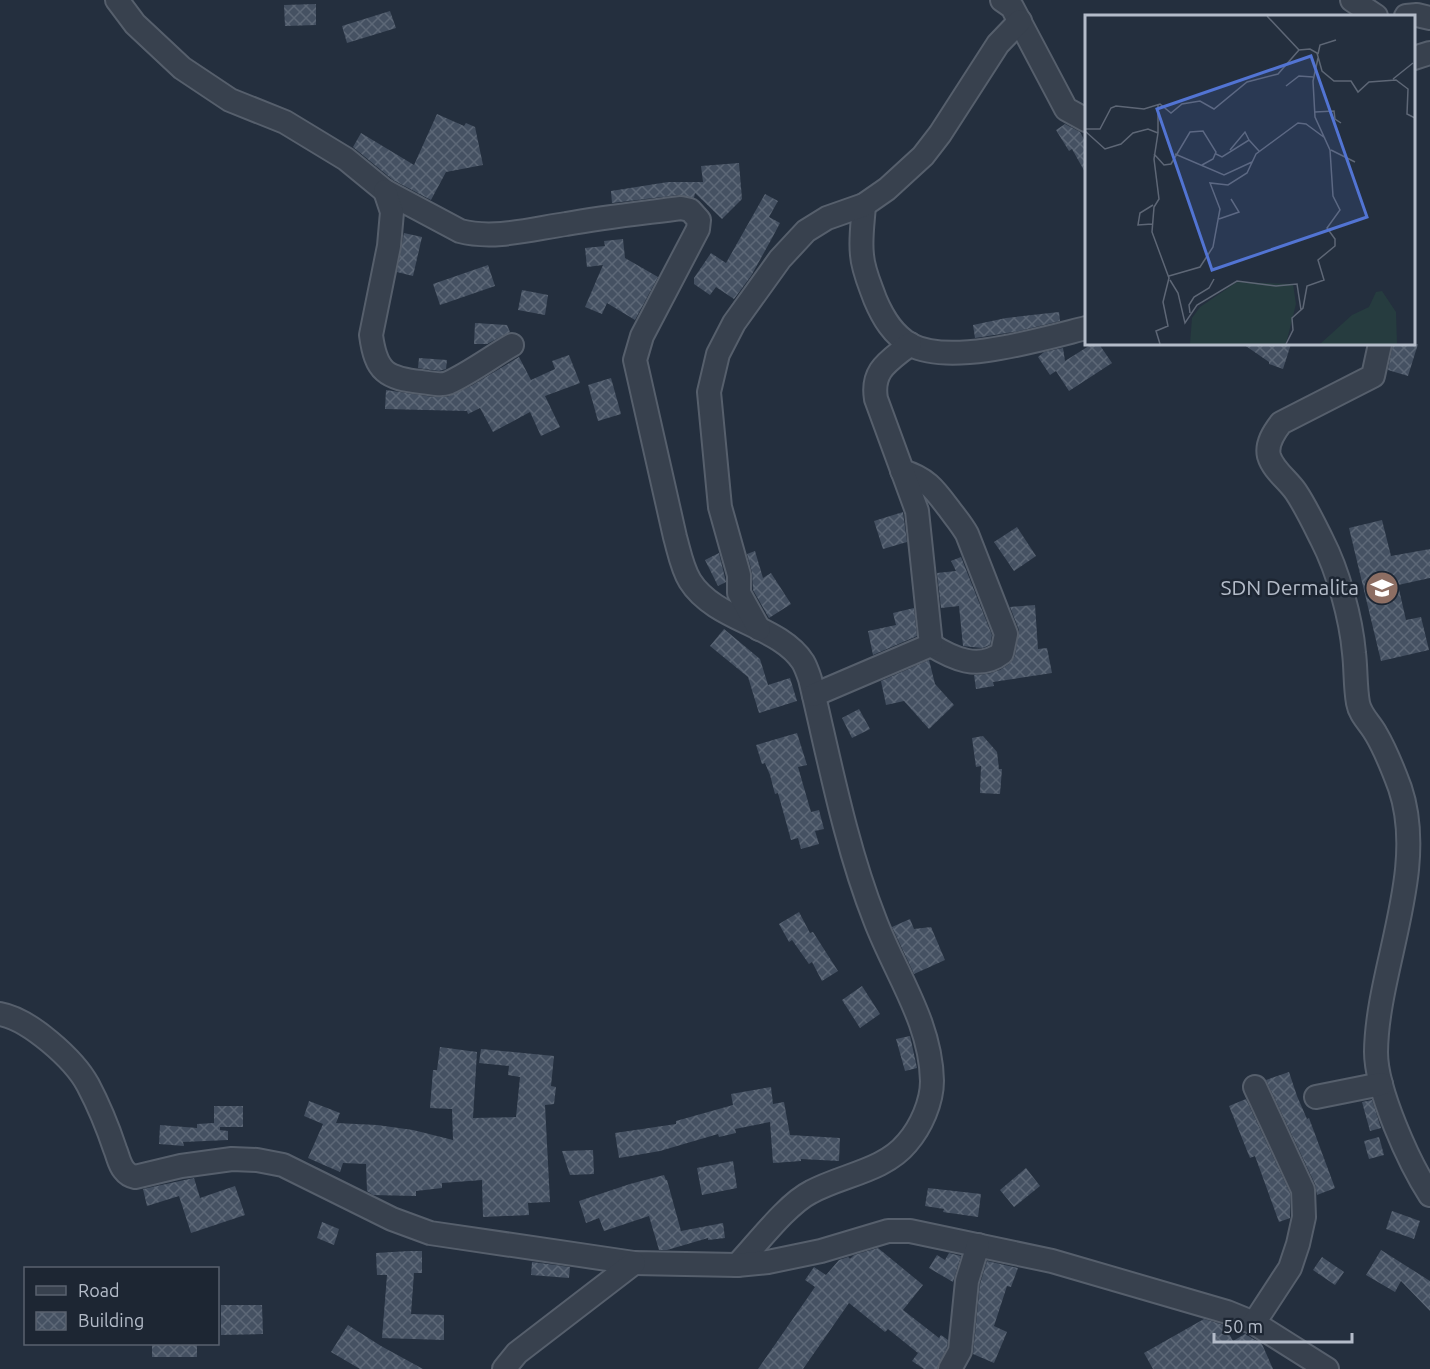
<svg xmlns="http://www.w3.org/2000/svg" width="1430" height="1369" viewBox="0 0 1430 1369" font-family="Ubuntu,sans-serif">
	<defs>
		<pattern id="building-cross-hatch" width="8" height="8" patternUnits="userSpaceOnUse" patternTransform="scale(1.5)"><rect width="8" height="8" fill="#455162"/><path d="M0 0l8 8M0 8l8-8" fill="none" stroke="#5d6877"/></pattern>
	</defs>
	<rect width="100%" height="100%" fill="#242f3e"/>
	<!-- building -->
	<g fill="url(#building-cross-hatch)">
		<polygon points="316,4 316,25 285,26 284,5"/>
		<polygon points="390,11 396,28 347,43 342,26"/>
		<polygon points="437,114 464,126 466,123 475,127 483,165 446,172 431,200 393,180 353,147 361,133 414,165"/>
		<polygon points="1065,124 1080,132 1086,143 1086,174 1072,149 1069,151 1056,130"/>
		<polygon points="739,163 742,199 722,219 695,193 694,198 679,195 612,203 611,191 668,182 703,182 701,166"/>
		<polygon points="765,194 778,201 769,217 780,223 771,240 751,276 734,299 716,287 710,295 694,284 694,278 711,253 726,263"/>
		<polygon points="404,233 422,237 413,276 397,272"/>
		<polygon points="623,239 625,258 658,277 635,320 607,303 602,314 585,307 603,265 587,267 585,248 605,246 604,241"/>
		<polygon points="488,265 495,286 440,305 433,284"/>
		<polygon points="522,290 548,295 545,315 518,310"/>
		<polygon points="1059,312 1060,321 1019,331 975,338 973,325 1006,318"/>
		<polygon points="475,323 507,325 510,332 487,344 474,344"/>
		<polygon points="1092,344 1099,344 1112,363 1069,391 1056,371 1050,375 1038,357 1044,352 1063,348 1065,361"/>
		<polygon points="1243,344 1291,344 1283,369 1269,364 1269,362"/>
		<polygon points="1393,344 1418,344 1408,376 1388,370"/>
		<polygon points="569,355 580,383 545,396 560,427 541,436 530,412 493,432 480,408 468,414 467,411 385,409 386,390 433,397 447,397 471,386 519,357 531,380 555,369 552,361"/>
		<polygon points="419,358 447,360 446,369 439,371 418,368"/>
		<polygon points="611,378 621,414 598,421 588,385"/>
		<polygon points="903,512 907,542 883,549 874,521"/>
		<polygon points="1382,520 1391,556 1430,549 1430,578 1398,585 1406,620 1421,617 1429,650 1381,661 1349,528"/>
		<polygon points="1017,527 1036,556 1014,571 994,542"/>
		<polygon points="755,551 763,578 771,573 791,604 769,618 753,590 752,572 747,554"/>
		<polygon points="719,553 726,582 718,586 705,560"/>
		<polygon points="961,557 992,635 990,645 982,648 963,646 959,606 941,608 937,573 956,571 951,561"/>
		<polygon points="1035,605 1038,649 1047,648 1052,673 993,682 994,686 976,689 974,675 988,674 1000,670 1009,664 1015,656 1019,630 1010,607"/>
		<polygon points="914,608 917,636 873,655 868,631 896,625 893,613"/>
		<polygon points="724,629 760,659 768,685 790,678 797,701 759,713 748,677 710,646"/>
		<polygon points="929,660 935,684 954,705 929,729 904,701 886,705 881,681"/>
		<polygon points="859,709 870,729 852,738 842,718"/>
		<polygon points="797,733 807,765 798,767 811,812 819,810 824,829 815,831 819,844 801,849 798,838 791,840 778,793 775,794 770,775 765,763 762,764 756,745"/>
		<polygon points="983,736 997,752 999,769 1002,769 1000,794 980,793 981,766 976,767 972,738"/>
		<polygon points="799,912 810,933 813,932 838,971 822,981 812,962 809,964 792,940 789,942 779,924"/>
		<polygon points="910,919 914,929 931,927 945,960 914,974 892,927"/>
		<polygon points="862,986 880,1014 860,1028 842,1000"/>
		<polygon points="910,1036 917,1068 905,1071 896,1039"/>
		<polygon points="440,1047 477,1052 473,1118 516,1117 520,1077 508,1075 509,1066 479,1063 481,1049 554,1056 551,1086 556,1087 554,1104 545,1105 550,1202 528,1203 529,1215 483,1217 482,1180 442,1183 442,1188 416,1191 416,1196 373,1195 367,1191 366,1164 343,1163 340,1172 308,1158 323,1124 304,1116 309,1101 340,1113 336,1123 377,1125 413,1130 453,1140 452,1109 430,1108 433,1070 437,1070"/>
		<polygon points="1289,1072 1297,1096 1307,1119 1309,1118 1335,1188 1317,1195 1315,1184 1266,1080"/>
		<polygon points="771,1087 773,1104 784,1102 790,1135 840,1138 839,1161 801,1159 801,1161 773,1163 770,1122 735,1129 736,1133 719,1137 718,1134 660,1151 619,1158 615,1133 676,1124 676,1121 733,1105 731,1094"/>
		<polygon points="1246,1099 1290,1193 1290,1218 1279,1222 1255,1156 1250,1158 1229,1106"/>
		<polygon points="1372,1100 1381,1128 1370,1131 1362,1102"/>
		<polygon points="214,1106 243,1106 243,1127 220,1127 220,1130 228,1131 228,1140 183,1142 184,1146 159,1144 160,1125 197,1128 197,1124 214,1123"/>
		<polygon points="1379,1137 1384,1155 1369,1159 1364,1141"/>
		<polygon points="593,1150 594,1174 570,1175 562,1151"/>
		<polygon points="733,1161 737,1188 702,1195 697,1168"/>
		<polygon points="1026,1168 1040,1186 1014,1207 1000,1190"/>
		<polygon points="664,1175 666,1180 667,1180 681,1231 723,1223 725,1238 708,1240 708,1238 667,1250 659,1250 649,1216 604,1231 599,1218 586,1223 579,1201 630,1184"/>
		<polygon points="194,1178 200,1198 235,1186 245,1215 191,1233 179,1196 147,1206 143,1189"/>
		<polygon points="928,1188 981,1194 978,1217 943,1212 944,1209 925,1206"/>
		<polygon points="1392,1211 1420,1221 1414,1239 1386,1229"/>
		<polygon points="322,1222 339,1229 334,1245 317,1238"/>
		<polygon points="878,1248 923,1285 903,1310 939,1338 941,1335 948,1340 947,1347 937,1369 924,1369 912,1361 918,1353 888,1329 885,1332 849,1303 803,1369 758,1369 815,1287 805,1280 814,1267 826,1275 839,1260 848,1257 850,1259 854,1255"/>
		<polygon points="1381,1250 1430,1281 1430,1311 1401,1281 1395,1292 1366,1275"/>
		<polygon points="409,1251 422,1251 422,1273 414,1273 411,1314 444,1315 444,1340 382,1338 387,1275 377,1275 376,1253"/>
		<polygon points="949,1253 961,1256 953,1282 929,1268 937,1255 945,1260"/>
		<polygon points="1322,1257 1344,1272 1335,1285 1313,1270"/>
		<polygon points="987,1261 1018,1268 1011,1287 1007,1286 994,1326 1007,1332 994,1363 973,1354 980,1284"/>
		<polygon points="532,1262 570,1267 569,1278 531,1275"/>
		<polygon points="221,1305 262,1305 263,1334 221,1335"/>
		<polygon points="1204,1319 1224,1325 1233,1341 1245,1334 1262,1344 1273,1369 1153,1369 1144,1353"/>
		<polygon points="348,1325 381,1346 423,1369 360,1369 331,1352"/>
		<rect x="152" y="1344" width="45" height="13"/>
	</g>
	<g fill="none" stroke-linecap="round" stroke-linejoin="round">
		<defs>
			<g id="minor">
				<path d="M117,0L135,24L182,68L230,100L285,122L346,159L385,191L460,231C494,240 532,229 566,224C604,217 643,213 681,208L690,210L699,220L698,229L642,336L635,360L675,537C679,551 682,568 690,581C715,621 779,625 803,662C806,667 808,673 810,679C829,758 845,844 875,920C895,973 931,1022 932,1081C932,1102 921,1127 907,1143C884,1171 842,1175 811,1192C787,1204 757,1244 737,1265"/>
				<polyline points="1002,0 1012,7 1066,109 1086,120"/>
				<polyline points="1352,0 1376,16"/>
				<polyline points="1406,16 1417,15 1430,18"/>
				<polyline points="1414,58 1430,53"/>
				<path d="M385,191L392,212L389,246L371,335C376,372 386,378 421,382C430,383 440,386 448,383C470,373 491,357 512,345"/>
				<path d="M864,205C863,221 860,239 862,255C863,270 870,285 875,299C883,318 893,335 911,345C952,366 1042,339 1086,328"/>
				<path d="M1380,344L1373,376L1281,423C1274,432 1266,444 1269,456C1273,470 1288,480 1296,492C1306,507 1314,524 1322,540C1338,571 1351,618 1354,653C1356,669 1355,686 1358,703C1360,715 1370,723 1376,734C1386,751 1393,769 1400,788C1428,871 1377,968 1376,1052C1376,1090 1409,1163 1430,1195"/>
				<path d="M902,471C927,478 935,490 950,510C956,518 962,525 967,534L1006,634L1002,653C979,671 952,658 931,645"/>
				<polyline points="759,629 739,593 739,575 720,507 709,392 718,354 734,323 780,259 806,231 827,218 864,205 887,189 923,156 940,134 998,44 1020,21"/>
				<path d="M814,695L931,645L917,511L876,399C871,369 890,361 910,344"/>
				<path d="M0,1014C29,1019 74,1059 88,1085C98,1104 108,1128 115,1149C118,1156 119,1164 124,1170C127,1174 130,1176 135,1177L181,1166L232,1159L257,1160L283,1165L392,1219L430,1233L634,1263L737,1265L768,1262L821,1251L888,1231H910L1052,1261L1227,1312L1254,1323L1327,1369"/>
				<polyline points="1316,1097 1381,1084"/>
				<polyline points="1254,1323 1290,1268 1298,1244 1304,1217 1303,1190 1255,1087"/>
				<polyline points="504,1369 517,1353 634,1263"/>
				<polyline points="950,1369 960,1351 967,1281 978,1245"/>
			</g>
		</defs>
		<!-- minor casing -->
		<use href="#minor" stroke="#565f6c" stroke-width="26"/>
		<!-- minor -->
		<use href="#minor" stroke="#38414e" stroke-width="22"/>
	</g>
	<!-- icons -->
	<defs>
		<symbol id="school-disc" viewBox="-11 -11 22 22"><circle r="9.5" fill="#8d6e63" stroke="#1d2633"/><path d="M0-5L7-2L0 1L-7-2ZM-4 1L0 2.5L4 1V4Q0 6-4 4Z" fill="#fff"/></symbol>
	</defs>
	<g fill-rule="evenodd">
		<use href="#school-disc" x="1363" y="569" width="38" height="38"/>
	</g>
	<g text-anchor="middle" stroke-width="5" stroke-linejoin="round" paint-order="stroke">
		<!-- poi labels -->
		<g font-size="21" fill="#b4bcc9" stroke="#1d2633" text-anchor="end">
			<text x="1359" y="595">SDN Dermalita</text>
		</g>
	</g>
	<!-- overview -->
	<g transform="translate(1085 15)">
		<rect width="330" height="330" fill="#242f3e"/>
		<path d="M152,267L208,269L211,289L201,329H105L107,303L115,292ZM297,276L311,297L312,329H235L267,300L284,292L291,277Z" fill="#263c3f"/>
		<path fill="none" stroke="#5e6776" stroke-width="1.5" d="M182,1L214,35M233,39L235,30L251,25M308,64L328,48M201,71L214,61L228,62M73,89V118M230,97L249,96L250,104L256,108M0,114H15L26,93L31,91L59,94L75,89L86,98L97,89L115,86L129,94L162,67L193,59L214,35L225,34L232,38L237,56L249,66H266L273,77L284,67L311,65L323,74L322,99L330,103M0,116L20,134L36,129L48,118L63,114L73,118L69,144L74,184L69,192L67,217L84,263L78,287L83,311L71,316L75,329M145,135L160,117L164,125M246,135L270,147M69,139L79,150L86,149L105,117L118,116L131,137L128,144L117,150M90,139L139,160L167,147M131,139L137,142L164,125L174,136M134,204L154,197L146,184M67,209L53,210L55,198L68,190M84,261L115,252L128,232L135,194L125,168L143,170L162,158L171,139L213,108L221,109L240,123M85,265L93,278L100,308L112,290L152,266L191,271L212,269L216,295M105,298L104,290L109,282L124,273L129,264M201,329L208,315L207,303L218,293L222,271L239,265L233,245L250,231V224L242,213L255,195L248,181L245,135L230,102L228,66L233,43"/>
		<path fill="#5274d3" fill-opacity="0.15" stroke="#5274d3" stroke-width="3" d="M226,41L282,202L127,255L72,94Z"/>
		<rect width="330" height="330" fill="none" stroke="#b4bcc9" stroke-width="3"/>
	</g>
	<!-- legend -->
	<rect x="24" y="1267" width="195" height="78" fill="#1d2633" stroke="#59626f" stroke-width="1.5"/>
	<rect x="36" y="1286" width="30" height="9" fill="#38414e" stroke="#59626f" stroke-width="1.5"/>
	<text x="78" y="1297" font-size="18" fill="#b4bcc9">Road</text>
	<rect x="36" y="1312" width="30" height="18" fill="url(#building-cross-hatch)" stroke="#59626f" stroke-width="1.5"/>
	<text x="78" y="1327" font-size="18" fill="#b4bcc9">Building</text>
	<!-- scale -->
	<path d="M1214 1333v9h138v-9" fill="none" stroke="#b4bcc9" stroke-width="3"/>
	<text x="1223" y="1333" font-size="18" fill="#b4bcc9" stroke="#1d2633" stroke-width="4.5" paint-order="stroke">50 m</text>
</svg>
